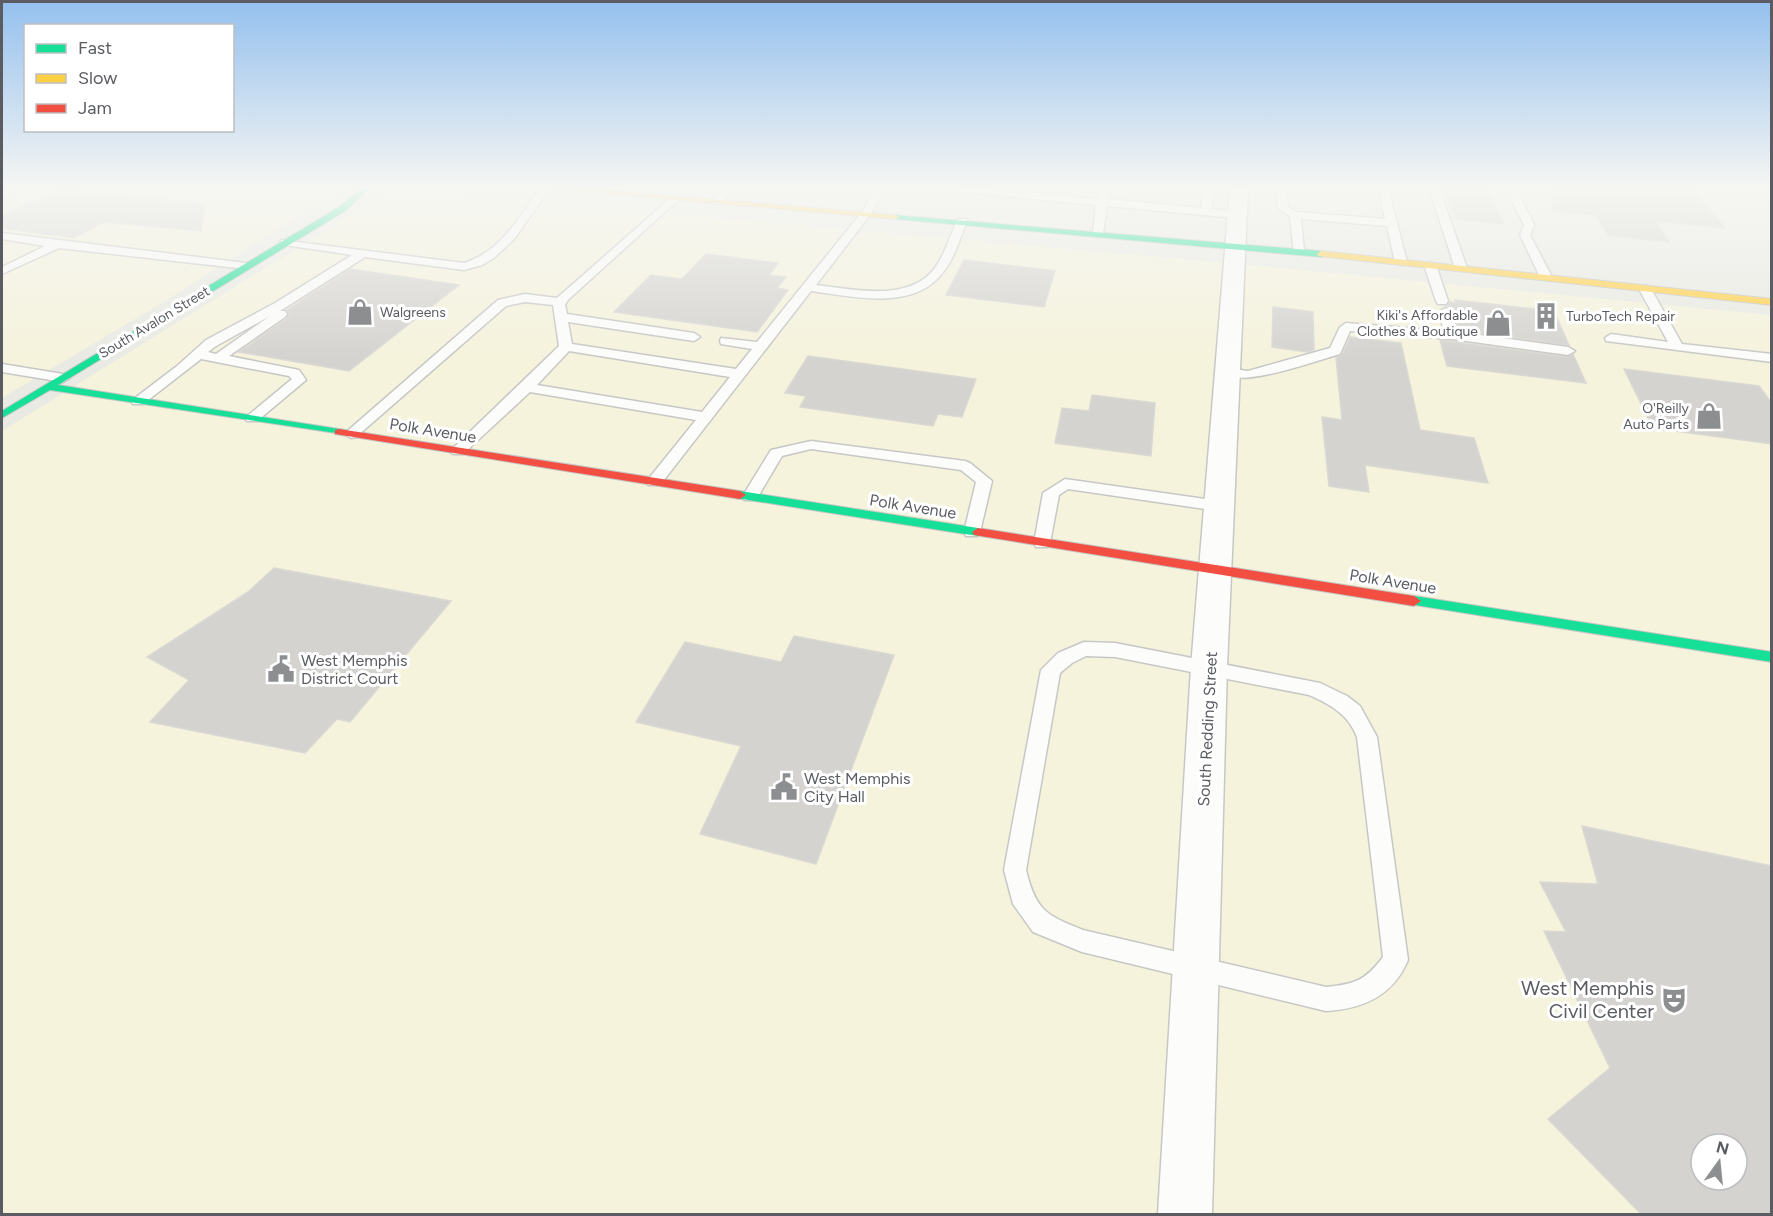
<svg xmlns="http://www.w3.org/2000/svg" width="1773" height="1216" viewBox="0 0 1773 1216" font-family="Figtree,sans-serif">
	<rect width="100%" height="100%" fill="#eaeae4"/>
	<!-- commercial -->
	<g fill="#f5f3dc" fill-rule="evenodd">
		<polygon points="2,188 344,188 160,304 2,398"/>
		<path d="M393,189L1250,265L1771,315V1214H7L2,1212V431ZM1701,1144H1737V1180H1701Z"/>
	</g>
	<!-- building -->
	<g fill="#d4d3cf" stroke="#dad8d3" stroke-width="1.5" fill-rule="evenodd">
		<polygon points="63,188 204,204 201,231 104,222 73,238 2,228 2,216"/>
		<polygon points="1442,188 1486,189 1504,224 1456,219"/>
		<polygon points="1553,188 1692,188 1725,228 1655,221 1669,242 1608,235 1596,215 1552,211"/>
		<polygon points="706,254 778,263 769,275 786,277 777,288 788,290 757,332 614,312 651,275 682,279"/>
		<polygon points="964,260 1055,271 1044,307 946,295"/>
		<polygon points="350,269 459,285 349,371 239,352 286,319 289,315 287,310"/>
		<polygon points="1455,300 1554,311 1569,345 1459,330 1453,311 1446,306 1450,302 1456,303"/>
		<polygon points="1273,307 1313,312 1314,350 1307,352 1272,347"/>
		<polygon points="1350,337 1401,343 1420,430 1474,438 1488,483 1365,465 1369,492 1329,486 1322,417 1342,420 1336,358 1342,355"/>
		<polygon points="1440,340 1568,357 1573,354 1586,383 1447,366"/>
		<polygon points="808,356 976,379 962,417 938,414 933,426 800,407 806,396 785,393"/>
		<polygon points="1624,369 1759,386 1772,404 1772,444 1653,428"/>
		<polygon points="1092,395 1155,403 1151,456 1055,443 1062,408 1089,411"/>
		<polygon points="274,568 451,601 350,722 337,719 305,753 150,722 189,680 147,657 248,592"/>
		<polygon points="794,636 894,655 816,864 700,834 741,746 636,722 685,642 781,662"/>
		<path d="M1582,826L1772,866V1215H1642L1548,1119L1610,1068L1544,931L1566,932L1540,882L1598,884ZM1701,1144H1737V1180H1701Z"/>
	</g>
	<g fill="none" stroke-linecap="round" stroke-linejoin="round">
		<defs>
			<g id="lane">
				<polygon points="7,188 21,188 2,198 2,191"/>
				<path d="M540,188H550L515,238L494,258L482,265L464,270L365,257L280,311H285L287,314L285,317L229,356L299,370L306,380L257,421H247L245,418L292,379L289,376L201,359L143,404H133L131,401L177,366L206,340L275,303L352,255L285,245L281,244V240L464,263C500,252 519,218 540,188ZM270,316L216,354L208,352L216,346Z"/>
				<polygon points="724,188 735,188 721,204 713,204 712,202"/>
				<path d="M876,188H886L870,215L816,285C852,289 909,303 935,268C945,254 950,236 957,221L958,219H966L967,221C959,241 953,264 937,279C907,310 848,296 811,291L660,485H648L646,482L696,420L530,392L463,454H453L450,451L559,346L553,305L525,302L506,306L356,437L351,438L344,434L498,300L525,294L557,298L673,196L678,199L677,201L568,300L565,305L567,314L694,333L700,337L694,341L568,322L572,344L736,369L752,349L721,344L720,341L721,338L757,342L862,212ZM569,351L730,377L702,412L537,385Z"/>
				<polygon points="948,188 990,188 1098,199 1100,191 1104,190 1109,193 1108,199 1201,208 1204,188 1214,188 1212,209 1236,212 1241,215 1236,218 1107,206 1103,233 1098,236 1093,233 1096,205 953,191"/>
				<polygon points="1276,188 1286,188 1288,207 1297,212 1385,219 1378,188 1388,188 1407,262 1401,265 1395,262 1387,226 1301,219 1304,251 1302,253 1294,253 1290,216 1278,208"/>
				<polygon points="1429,188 1439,188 1467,268 1465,270 1457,270 1455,268"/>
				<polygon points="1506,188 1516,188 1534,225 1530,235 1552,277 1550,279 1542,279 1540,277 1520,235 1524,225"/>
				<polygon points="2,233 246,263 252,266 246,269 59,248 2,274 2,267 45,246 2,239"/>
				<polygon points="1430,262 1436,265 1448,301 1446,304 1438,304 1436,301 1424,265"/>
				<polygon points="1645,285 1651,289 1682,344 1772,354 1772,362 1606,341 1605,338 1611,334 1668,342 1639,289"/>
				<path d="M1445,308L1451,312L1457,332L1568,347L1575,351L1568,355L1452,339L1350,331L1340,354C1315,361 1238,390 1219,372L1226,368L1248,371L1330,348L1340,327L1346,323L1444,331L1439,312Z"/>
				<polygon points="2,364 63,374 70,378 63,382 2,372"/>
				<polygon points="811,441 965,461 970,463 992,481 980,532 978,536 966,536 964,532 976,482 961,470 811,449 782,456 756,500 744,500 742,497 771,450"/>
				<polygon points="1065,479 1219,501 1227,506 1219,511 1068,489 1059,495 1050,543 1048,547 1036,547 1034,543 1043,493"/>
				<path d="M1084,642L1115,643L1320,683L1347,696L1360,706L1377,737L1408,960C1393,996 1363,1009 1326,1011L1082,952L1033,932L1013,904L1004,870L1041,670L1058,653ZM1086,656L1115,657L1309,695C1331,705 1348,714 1357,737L1383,957C1365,981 1355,984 1326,987L1083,930C1046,915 1036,911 1026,870L1060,673L1072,663Z"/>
			</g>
			<polygon id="street" points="1230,188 1248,188 1227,667 1212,1214 1158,1214 1191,667"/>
			<g id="fast">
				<polygon points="362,188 370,188 345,211 58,385 339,429 343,430 343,434 50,390 2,418 2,411 339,207"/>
				<polygon points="892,215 1321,251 1325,254 1321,257 895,219 891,217"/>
				<polygon points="740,491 978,528 984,532 978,536 736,498 734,495"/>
				<polygon points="1414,596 1772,652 1772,662 1409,604 1407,601 1409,598"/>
			</g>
			<g id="slow">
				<polygon points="544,188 580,188 895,215 899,217 895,219"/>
				<polygon points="1321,251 1772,299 1772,305 1318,256 1317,254"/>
			</g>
			<g id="jam">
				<polygon points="339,429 740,491 746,495 740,499 335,434 335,430"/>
				<polygon points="978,528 1414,596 1421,601 1414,606 974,535 972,532"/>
			</g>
		</defs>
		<!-- lane casing -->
		<use href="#lane" stroke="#c7c8c6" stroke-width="3"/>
		<!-- street casing -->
		<use href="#street" stroke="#c7c8c6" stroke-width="3"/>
		<!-- fast casing -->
		<use href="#fast" stroke="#c5c6c5" stroke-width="2"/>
		<!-- slow casing -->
		<use href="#slow" stroke="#c5c6c5" stroke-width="2"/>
		<!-- jam casing -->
		<use href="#jam" stroke="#c5c6c5" stroke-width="2"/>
		<!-- lane -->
		<use href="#lane" fill="#fcfcfb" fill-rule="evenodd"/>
		<!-- street -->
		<use href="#street" fill="#fcfcfb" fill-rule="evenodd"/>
		<!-- fast -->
		<use href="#fast" fill="#16e098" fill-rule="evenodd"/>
		<!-- slow -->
		<use href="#slow" fill="#ffcf43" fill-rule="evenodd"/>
		<!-- jam -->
		<use href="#jam" fill="#f24e42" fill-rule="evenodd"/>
	</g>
	<!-- sky -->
	<linearGradient id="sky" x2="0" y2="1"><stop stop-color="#94c0ee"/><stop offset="0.52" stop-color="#f6f6f3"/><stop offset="1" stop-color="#f6f6f3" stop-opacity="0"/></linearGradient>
	<rect width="1773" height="359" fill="url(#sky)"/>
	<!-- icons -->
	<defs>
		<symbol id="shop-bare" viewBox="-9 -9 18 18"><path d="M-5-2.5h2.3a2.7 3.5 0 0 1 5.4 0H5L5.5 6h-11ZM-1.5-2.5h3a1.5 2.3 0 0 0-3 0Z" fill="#8c8e90" stroke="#fff" stroke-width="2.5" paint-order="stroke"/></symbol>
		<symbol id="building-bare" viewBox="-9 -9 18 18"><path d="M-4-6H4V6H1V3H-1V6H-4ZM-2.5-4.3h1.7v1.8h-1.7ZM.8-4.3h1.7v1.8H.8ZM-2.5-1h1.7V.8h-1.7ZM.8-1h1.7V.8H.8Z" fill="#8c8e90" stroke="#fff" stroke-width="2.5" paint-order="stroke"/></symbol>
		<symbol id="civic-bare" viewBox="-9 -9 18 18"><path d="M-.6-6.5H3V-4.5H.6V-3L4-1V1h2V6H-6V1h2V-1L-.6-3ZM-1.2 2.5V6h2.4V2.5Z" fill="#8c8e90" stroke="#fff" stroke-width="2.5" paint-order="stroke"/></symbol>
		<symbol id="theatre-bare" viewBox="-9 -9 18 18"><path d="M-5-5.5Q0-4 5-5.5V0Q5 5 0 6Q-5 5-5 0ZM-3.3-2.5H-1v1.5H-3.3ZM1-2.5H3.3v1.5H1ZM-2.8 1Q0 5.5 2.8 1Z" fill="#8c8e90" stroke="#fff" stroke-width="2.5" paint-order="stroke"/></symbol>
	</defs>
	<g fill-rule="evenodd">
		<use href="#shop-bare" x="341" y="293" width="38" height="38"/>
		<use href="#building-bare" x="1527" y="297" width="38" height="38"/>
		<use href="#shop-bare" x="1479" y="304" width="38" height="38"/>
		<use href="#shop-bare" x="1690" y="397" width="38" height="38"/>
		<use href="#civic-bare" x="262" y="650" width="38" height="38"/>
		<use href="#civic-bare" x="765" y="768" width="38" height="38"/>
		<use href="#theatre-bare" x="1655" y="981" width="38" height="38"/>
	</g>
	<g text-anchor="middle" stroke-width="6" stroke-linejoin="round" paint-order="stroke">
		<!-- far-poi labels -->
		<g font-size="14" fill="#5a5c62" stroke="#fff" text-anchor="start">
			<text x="380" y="317">Walgreens</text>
			<text x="1478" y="320" text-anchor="end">Kiki's Affordable<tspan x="1478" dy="16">Clothes &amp; Boutique</tspan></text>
			<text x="1566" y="321">TurboTech Repair</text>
			<text x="1689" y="413" text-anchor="end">O'Reilly<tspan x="1689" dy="16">Auto Parts</tspan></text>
		</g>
		<!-- far-street labels -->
		<g font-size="14" fill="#5a5c62" stroke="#fff">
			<text transform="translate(154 322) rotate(-31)" y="5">South Avalon Street</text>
		</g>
		<!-- street labels -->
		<g font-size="16" fill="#5a5c62" stroke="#fff">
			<text transform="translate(433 430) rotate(9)" y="6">Polk Avenue</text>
			<text transform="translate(913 506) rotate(9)" y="6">Polk Avenue</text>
			<text transform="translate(1393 581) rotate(9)" y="6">Polk Avenue</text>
			<text transform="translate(1207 729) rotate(-87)" y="6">South Redding Street</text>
		</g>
		<!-- poi labels -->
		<g font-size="16" fill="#5a5c62" stroke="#fff" text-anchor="start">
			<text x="301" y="666">West Memphis<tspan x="301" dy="18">District Court</tspan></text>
			<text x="804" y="784">West Memphis<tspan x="804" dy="18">City Hall</tspan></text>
		</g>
		<!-- near-poi labels -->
		<g font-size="20" fill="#5a5c62" stroke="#fff" text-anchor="end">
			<text x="1654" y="995">West Memphis<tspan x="1654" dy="23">Civil Center</tspan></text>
		</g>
	</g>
	<!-- border -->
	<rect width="1773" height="1216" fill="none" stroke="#5a5c62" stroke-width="6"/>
	<!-- legend -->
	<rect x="24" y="24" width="210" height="108" fill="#ffffff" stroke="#bdbec0" stroke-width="1.5"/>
	<rect x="36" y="44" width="30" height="9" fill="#16e098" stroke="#bdbec0" stroke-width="1.5"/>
	<text x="78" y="54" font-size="18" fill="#5a5c62">Fast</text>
	<rect x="36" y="74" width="30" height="9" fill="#ffcf43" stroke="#bdbec0" stroke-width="1.5"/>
	<text x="78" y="84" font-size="18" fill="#5a5c62">Slow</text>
	<rect x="36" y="104" width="30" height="9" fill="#f24e42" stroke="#bdbec0" stroke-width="1.5"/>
	<text x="78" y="114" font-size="18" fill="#5a5c62">Jam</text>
	<!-- north arrow -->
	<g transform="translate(1719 1162) rotate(15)"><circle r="28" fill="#ffffff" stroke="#bdbec0" stroke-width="1.5"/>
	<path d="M0-4.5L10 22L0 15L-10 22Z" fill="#8c8e90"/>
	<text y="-9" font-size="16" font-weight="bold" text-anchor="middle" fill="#5a5c62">N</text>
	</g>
</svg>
